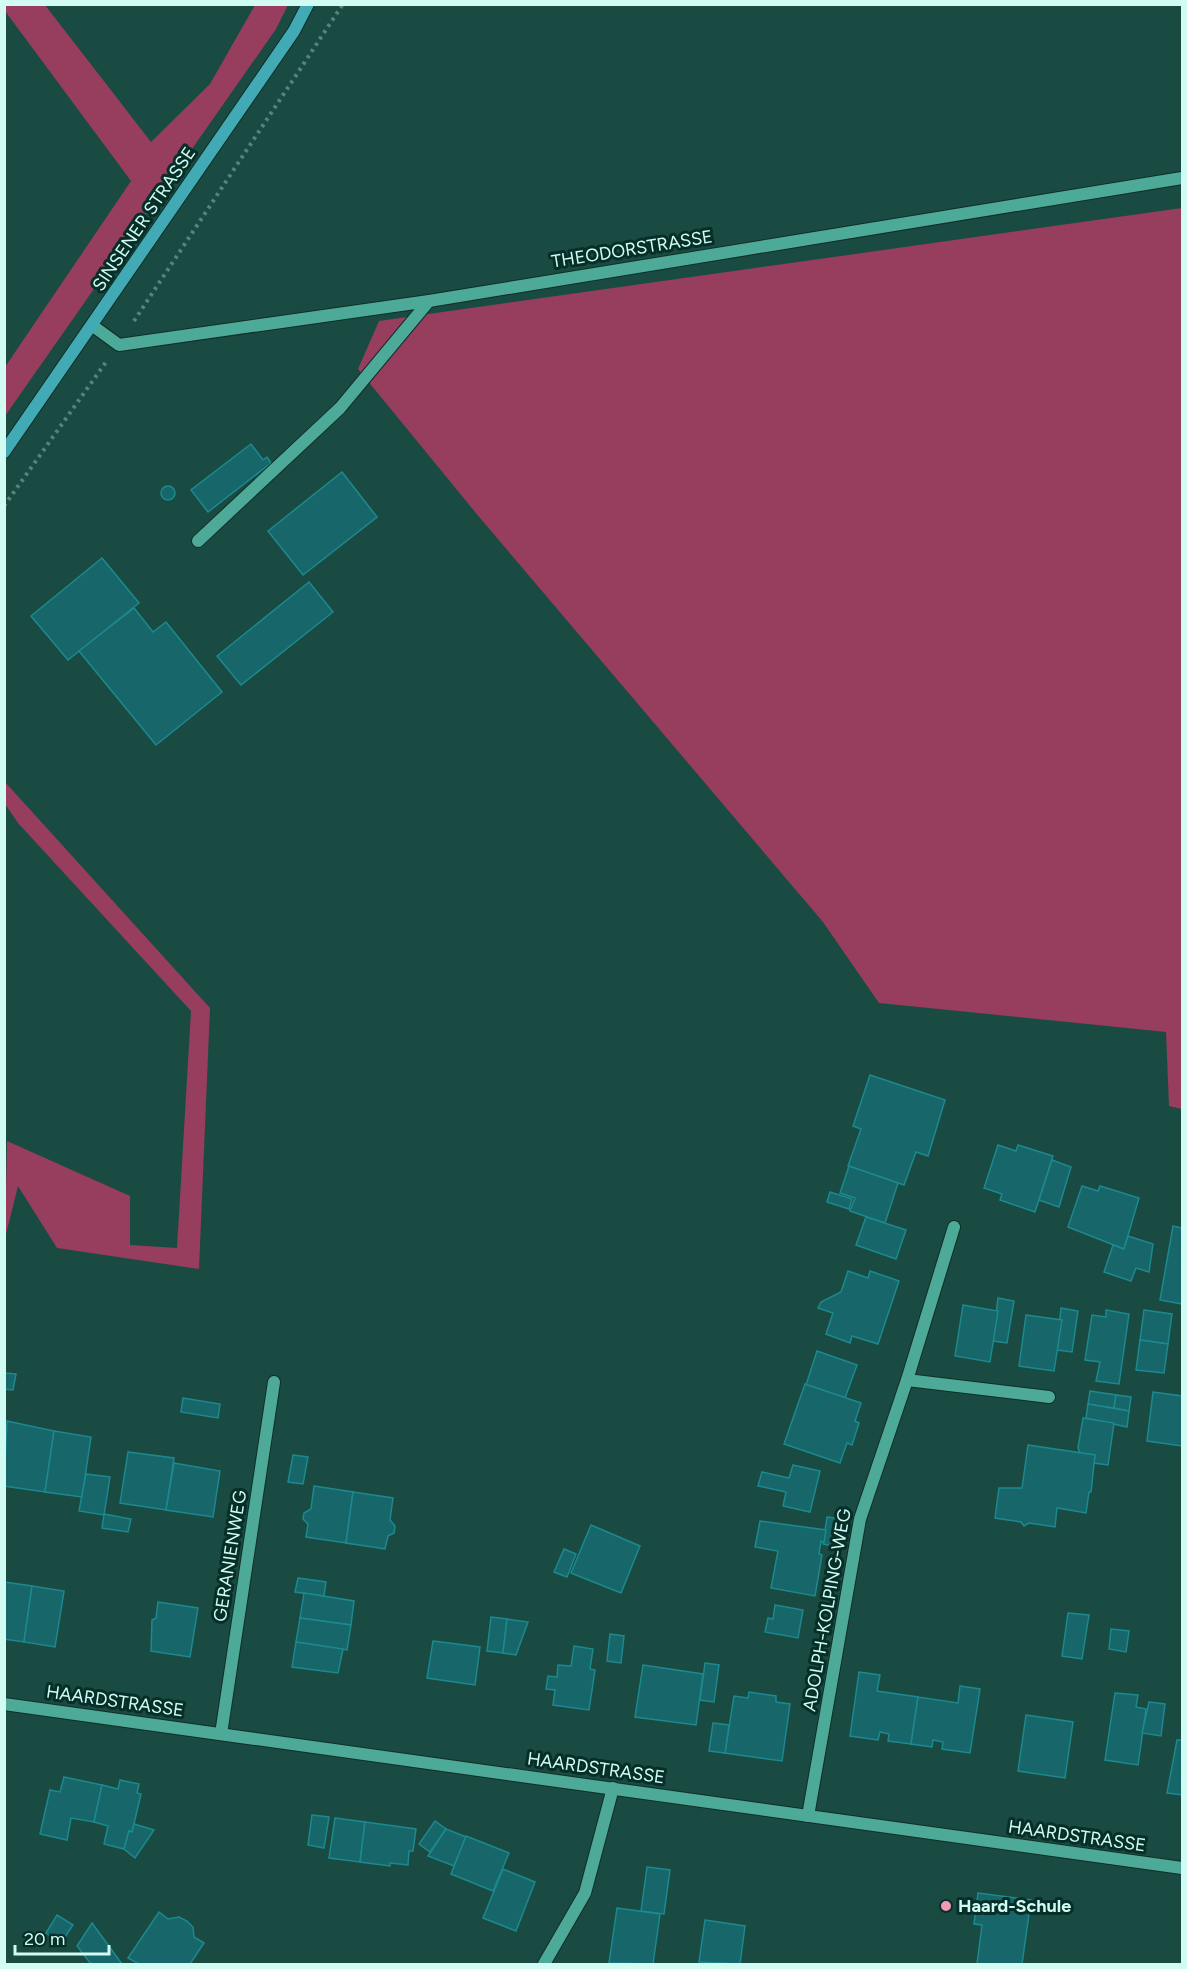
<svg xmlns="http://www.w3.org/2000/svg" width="1187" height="1969" viewBox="0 0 1187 1969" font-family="Figtree,sans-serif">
	<rect width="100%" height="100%" fill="#194b42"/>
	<!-- green -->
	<g fill="#973d5e">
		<polygon points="5,4 45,5 151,142 210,84 255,5 288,5 276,29 5,416 5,367 131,181 5,11"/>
		<polygon points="1182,208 1182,1109 1169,1106 1166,1032 879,1003 823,922 480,518 358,369 379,321"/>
		<polygon points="5,782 210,1008 199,1269 57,1248 18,1186 5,1238 7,1141 130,1196 130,1245 177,1248 191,1011 18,823 5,804"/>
	</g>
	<!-- building -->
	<g fill="#16666a" stroke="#1d898e" stroke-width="1.5">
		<polygon points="251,444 263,460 267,457 271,463 208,512 191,490"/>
		<polygon points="342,472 377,517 303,575 268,531"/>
		<circle cx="168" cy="493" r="7"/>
		<polygon points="102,558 139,603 68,660 31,616"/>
		<polygon points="309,582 333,612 241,685 217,656"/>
		<polygon points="134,608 153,632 166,622 222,692 156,745 79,651"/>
		<polygon points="870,1075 945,1100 928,1156 916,1152 904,1185 848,1166 861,1129 853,1126"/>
		<polygon points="998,1145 1016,1151 1018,1145 1053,1156 1035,1212 1000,1200 1002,1194 984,1188"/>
		<polygon points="1052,1160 1071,1167 1059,1207 1039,1200"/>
		<polygon points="849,1166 898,1183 885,1223 850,1211 855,1198 840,1193"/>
		<polygon points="1082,1186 1098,1191 1100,1186 1139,1198 1124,1249 1068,1227"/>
		<polygon points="830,1192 852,1199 849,1209 827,1202"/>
		<polygon points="866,1217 906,1230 896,1259 856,1245"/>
		<polygon points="1173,1226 1182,1228 1182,1304 1160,1300"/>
		<polygon points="1128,1236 1153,1244 1149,1272 1136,1268 1131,1281 1104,1272 1113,1245 1124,1249"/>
		<polygon points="848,1271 868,1278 870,1271 899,1281 878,1344 852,1336 850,1343 826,1334 833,1313 818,1308 821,1302 841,1292"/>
		<polygon points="998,1298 1014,1301 1007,1343 993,1341"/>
		<polygon points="963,1305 998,1311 990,1362 955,1356"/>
		<polygon points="1061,1308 1078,1311 1072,1352 1057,1350"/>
		<polygon points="1106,1310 1129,1314 1119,1384 1096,1381 1100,1362 1085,1360 1092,1315 1106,1317"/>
		<polygon points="1144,1310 1172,1314 1168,1344 1140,1340"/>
		<polygon points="1026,1315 1062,1320 1054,1371 1019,1366"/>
		<polygon points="1140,1340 1168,1344 1164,1373 1136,1370"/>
		<polygon points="817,1351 857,1365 845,1398 806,1385"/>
		<polygon points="4,1373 16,1374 13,1390 4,1389"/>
		<polygon points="805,1384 861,1403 855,1421 859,1423 852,1445 847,1443 840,1463 784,1444"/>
		<polygon points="1090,1391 1116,1395 1114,1408 1088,1404"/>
		<polygon points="1153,1392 1182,1396 1182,1446 1147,1441"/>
		<polygon points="1116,1395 1131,1397 1129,1411 1114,1408"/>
		<polygon points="183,1398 220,1404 218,1418 181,1412"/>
		<polygon points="1088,1404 1129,1411 1127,1427 1086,1418"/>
		<polygon points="1083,1418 1114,1423 1108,1465 1094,1463 1095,1455 1080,1453 1078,1448"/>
		<polygon points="7,1421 54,1431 45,1492 4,1486"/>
		<polygon points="54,1431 91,1437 82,1497 45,1492"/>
		<polygon points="1028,1445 1095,1455 1091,1492 1089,1492 1086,1513 1057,1508 1055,1527 1029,1523 1024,1526 1021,1522 995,1518 999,1488 1022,1488"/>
		<polygon points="128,1452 174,1458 166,1510 120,1503"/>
		<polygon points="293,1455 308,1457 303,1484 288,1482"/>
		<polygon points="174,1463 220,1471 213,1517 166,1510"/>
		<polygon points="793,1465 820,1471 810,1512 783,1506 786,1492 758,1486 762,1472 789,1478"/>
		<polygon points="86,1474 110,1477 104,1515 79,1511"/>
		<polygon points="314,1486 353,1492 346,1543 306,1537 308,1524 303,1519 304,1513 311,1509"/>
		<polygon points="353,1492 393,1498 390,1520 395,1526 394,1533 388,1536 385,1549 346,1543"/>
		<polygon points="104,1514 131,1519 128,1532 102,1528"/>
		<polygon points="827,1517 841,1519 837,1547 823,1544"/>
		<polygon points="760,1521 826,1530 824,1542 821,1541 819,1554 822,1555 815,1596 771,1588 778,1551 755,1547"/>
		<polygon points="591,1525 640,1546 621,1593 571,1573"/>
		<polygon points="564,1549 576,1554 567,1577 554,1572"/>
		<polygon points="298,1578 326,1582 324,1596 295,1592"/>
		<polygon points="4,1582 32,1586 24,1642 4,1639"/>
		<polygon points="32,1586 64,1591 55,1647 24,1642"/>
		<polygon points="304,1593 354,1601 351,1625 300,1618"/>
		<polygon points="158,1602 198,1608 190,1657 151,1651 152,1620 156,1618"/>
		<polygon points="775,1605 803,1610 798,1638 765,1632 768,1618 773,1619"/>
		<polygon points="1068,1613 1089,1615 1082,1659 1062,1656"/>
		<polygon points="491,1617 507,1619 503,1653 487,1651"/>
		<polygon points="300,1618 351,1625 347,1650 296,1642"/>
		<polygon points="507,1619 528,1622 516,1655 503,1653"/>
		<polygon points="1111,1629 1129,1631 1126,1652 1109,1649"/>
		<polygon points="610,1634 624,1636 621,1663 607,1661"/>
		<polygon points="433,1641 480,1647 475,1685 427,1678"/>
		<polygon points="296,1642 343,1649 338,1673 292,1667"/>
		<polygon points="574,1646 593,1649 590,1669 595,1670 589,1710 553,1705 555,1690 546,1689 548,1676 557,1677 558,1665 571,1666"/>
		<polygon points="705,1663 719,1665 714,1702 700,1700"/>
		<polygon points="643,1665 703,1674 696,1725 635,1717"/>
		<polygon points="859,1672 880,1675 877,1691 918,1697 911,1744 888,1741 889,1734 880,1732 878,1740 850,1736"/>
		<polygon points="960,1686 980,1689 970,1753 942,1749 943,1742 933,1740 932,1747 911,1744 918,1697 958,1703"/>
		<polygon points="749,1692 776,1696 776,1702 790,1704 782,1761 725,1753 734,1696 748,1698"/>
		<polygon points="1115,1693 1138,1695 1136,1707 1146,1709 1138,1765 1105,1760"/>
		<polygon points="1149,1702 1165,1704 1161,1736 1142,1733"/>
		<polygon points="1026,1715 1073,1722 1065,1778 1018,1771"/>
		<polygon points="713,1723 729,1725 725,1753 709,1751"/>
		<polygon points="1177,1740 1182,1740 1182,1795 1167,1793"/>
		<polygon points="64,1777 102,1785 94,1822 71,1818 67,1840 40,1834 50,1790 60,1792"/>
		<polygon points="120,1780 139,1784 137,1793 141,1794 132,1832 129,1831 124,1849 104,1844 108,1826 94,1822 102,1785 118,1789"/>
		<polygon points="312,1815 329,1817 324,1848 308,1845"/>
		<polygon points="335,1818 365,1822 360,1862 329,1858"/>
		<polygon points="435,1821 446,1829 430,1852 419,1844"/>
		<polygon points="365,1822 416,1829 413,1851 409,1851 408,1865 390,1863 390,1866 360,1862"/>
		<polygon points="134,1824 154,1830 135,1858 124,1849 129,1831 132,1832"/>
		<polygon points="446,1829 466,1837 454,1866 428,1856"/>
		<polygon points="466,1836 509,1853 493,1891 451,1874"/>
		<polygon points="647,1867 670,1870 664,1914 641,1911"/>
		<polygon points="503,1869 535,1882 516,1931 483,1918"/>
		<polygon points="978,1893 1031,1900 1022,1964 977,1964 982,1925 974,1924"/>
		<polygon points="617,1908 660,1914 653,1964 609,1963"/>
		<polygon points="159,1912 168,1919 179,1917 187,1921 193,1927 194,1937 204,1943 190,1964 139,1964 128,1958"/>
		<polygon points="57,1915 73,1925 61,1943 46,1933"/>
		<polygon points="705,1920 745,1926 740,1964 699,1962"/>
		<polygon points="92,1923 122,1964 91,1964 77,1946"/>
	</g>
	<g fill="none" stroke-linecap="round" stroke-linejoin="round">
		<defs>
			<polyline id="lane" points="198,541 340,408 429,301"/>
			<g id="street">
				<polyline points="93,326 119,345 429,301 1182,178"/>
				<polyline points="907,1380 1049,1397"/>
				<polyline points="4,1704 1182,1868"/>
				<polyline points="221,1734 274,1382"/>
				<polyline points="808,1816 860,1519 907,1380 954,1227"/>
				<polyline points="544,1964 585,1893 613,1788"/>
			</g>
			<polyline id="secondary" points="4,452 294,31 308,4"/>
		</defs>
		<!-- lane casing -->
		<use href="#lane" stroke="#112e28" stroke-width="14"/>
		<!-- street casing -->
		<use href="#street" stroke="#112e28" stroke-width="14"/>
		<!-- secondary casing -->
		<use href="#secondary" stroke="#112e28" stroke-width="14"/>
		<!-- path -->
		<g stroke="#55857c" stroke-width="4" stroke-dasharray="3 4.5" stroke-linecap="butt">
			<polyline points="134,321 343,4"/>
			<polyline points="4,506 106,362"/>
		</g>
		<!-- lane -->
		<use href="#lane" stroke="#4da998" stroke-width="12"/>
		<!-- street -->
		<use href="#street" stroke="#4da998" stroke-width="12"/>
		<!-- secondary -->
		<use href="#secondary" stroke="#41aab5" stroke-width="12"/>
	</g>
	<!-- markers -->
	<circle fill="#f09ab4" stroke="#062f29" stroke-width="2" cx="946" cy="1906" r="6"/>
	<g text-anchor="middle" stroke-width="6" stroke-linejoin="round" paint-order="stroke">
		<!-- street labels -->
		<g font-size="18" fill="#d2fcf3" stroke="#062f29">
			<text transform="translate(144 219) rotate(-56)" y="6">SINSENER STRASSE</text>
			<text transform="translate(632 249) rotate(-9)" y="6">THEODORSTRASSE</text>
			<text transform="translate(230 1556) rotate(-81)" y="6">GERANIENWEG</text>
			<text transform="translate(827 1610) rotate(-80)" y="6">ADOLPH-KOLPING-WEG</text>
			<text transform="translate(115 1701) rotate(8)" y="6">HAARDSTRASSE</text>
			<text transform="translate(596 1768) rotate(8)" y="6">HAARDSTRASSE</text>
			<text transform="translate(1077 1836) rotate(8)" y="6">HAARDSTRASSE</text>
		</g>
		<!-- poi labels -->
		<g font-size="18" font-weight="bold" fill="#d2fcf3" stroke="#062f29" text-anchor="start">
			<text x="958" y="1912">Haard-Schule</text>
		</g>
	</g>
	<!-- border -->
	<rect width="1187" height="1969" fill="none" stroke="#d2fcf3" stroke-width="12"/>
	<!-- scale -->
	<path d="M15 1945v9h94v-9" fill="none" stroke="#d2fcf3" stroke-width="3"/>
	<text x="24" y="1945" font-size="18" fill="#d2fcf3" stroke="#062f29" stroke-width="4.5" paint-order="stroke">20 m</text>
</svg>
